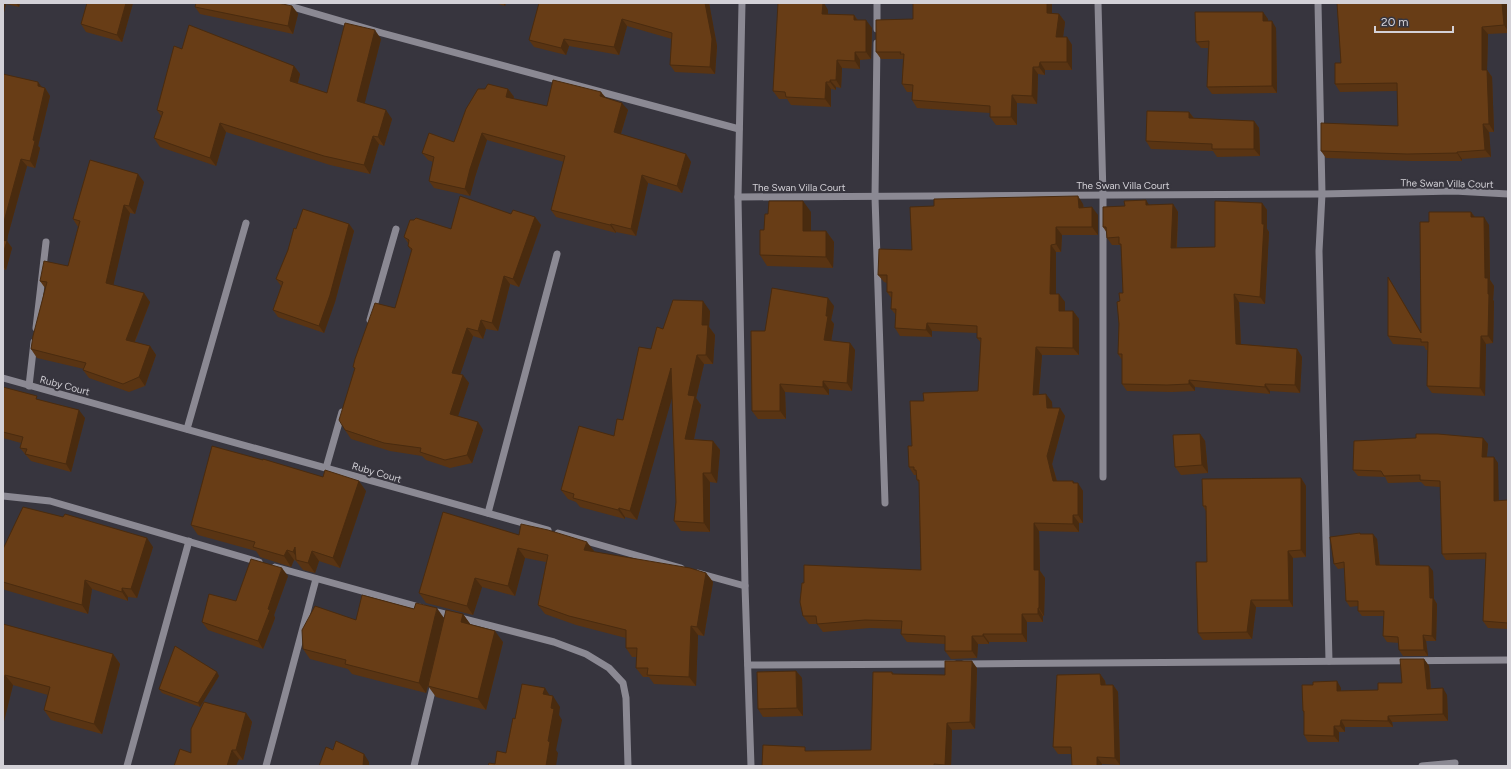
<svg xmlns="http://www.w3.org/2000/svg" width="1511" height="769" viewBox="0 0 1511 769" font-family="Figtree,sans-serif">
	<rect width="100%" height="100%" fill="#37353e"/>
	<g fill="none" stroke-linecap="round" stroke-linejoin="round">
		<!-- minor -->
		<g stroke="#8b8993" stroke-width="7">
			<polyline points="279,3 382,33 739,129"/>
			<polyline points="742,3 738,197 745,586 751,766"/>
			<polyline points="1098,3 1103,196 1103,477"/>
			<polyline points="1318,3 1322,194 1319,251 1329,661"/>
			<polyline points="877,29 877,3"/>
			<polyline points="877,43 875,197 885,503"/>
			<polyline points="738,197 1322,194 1454,191 1508,194"/>
			<polyline points="370,320 396,229"/>
			<polyline points="36,328 46,242"/>
			<polyline points="3,378 548,530"/>
			<polyline points="29,386 34,342"/>
			<polyline points="187,429 246,223"/>
			<polyline points="326,468 342,412"/>
			<polyline points="3,496 50,501 259,562"/>
			<polyline points="488,513 557,254"/>
			<polyline points="558,533 681,568"/>
			<polyline points="275,567 423,608"/>
			<polyline points="698,573 745,586"/>
			<polyline points="433,611 554,642 586,654 609,668 623,683 626,698 628,766"/>
			<polyline points="964,664 1508,660"/>
			<polyline points="748,665 954,664"/>
			<polyline points="127,766 189,541"/>
			<polyline points="266,766 316,579"/>
			<polyline points="414,766 434,683"/>
			<polyline points="1422,766 1455,763"/>
		</g>
	</g>
	<!-- wall -->
	<g fill="#593413">
		<polygon points="3,3 20,3 19,7 6,4 3,16"/>
		<polygon points="87,3 133,3 122,42 86,32 81,24"/>
		<polygon points="495,3 506,3 505,6"/>
		<polygon points="539,3 709,3 717,46 715,74 675,72 670,65 672,39 627,26 619,55 569,46 566,55 534,47 529,40"/>
		<polygon points="1337,3 1507,3 1508,19 1508,33 1488,34 1487,70 1492,77 1494,132 1489,132 1491,157 1462,159 1462,161 1412,161 1326,158 1321,151 1398,126 1397,91 1340,92 1335,84 1341,63"/>
		<polygon points="292,6 298,14 293,34 200,14 195,7"/>
		<polygon points="828,10 828,14 854,15 858,20 872,28 871,59 860,60 860,69 842,68 841,88 836,87 836,90 831,89 831,107 791,105 787,99 779,99 773,91"/>
		<polygon points="1052,13 1059,14 1065,22 1063,37 1067,37 1072,45 1072,70 1045,70 1045,75 1038,74 1037,104 1017,103 1017,125 996,125 990,117 990,113 917,108 912,100 912,92 907,92 902,84 903,59 881,59 876,52 913,19"/>
		<polygon points="1268,19 1268,21 1276,28 1277,93 1212,94 1207,87 1208,48 1201,48 1196,42"/>
		<polygon points="381,39 364,104 392,119 384,146 379,144 370,174 330,165 226,132 216,166 160,147 154,138 161,116 157,110 182,49 294,66 300,74 298,83 327,93"/>
		<polygon points="3,74 45,88 50,96 38,146 40,148 35,168 27,166 8,235 7,241 12,248 6,270 3,269"/>
		<polygon points="485,89 508,89 514,97 513,99 547,106 606,98 628,110 621,134 686,154 691,162 682,193 648,183 636,236 616,232 616,233 556,217 551,210 564,162 487,140 475,177 470,196 434,188 429,181 433,162 428,160 422,153 454,142"/>
		<polygon points="1189,112 1194,118 1254,121 1259,128 1260,156 1217,157 1213,151 1151,149 1146,141"/>
		<polygon points="144,182 135,214 130,213 113,285 150,302 135,342 150,346 156,355 145,386 129,392 89,378 83,370 84,369 37,358 31,349 45,288 40,281 68,266 78,227 73,219"/>
		<polygon points="1262,203 1267,210 1267,229 1269,232 1265,304 1239,302 1241,344 1297,349 1302,357 1300,393 1270,391 1270,394 1195,387 1195,391 1172,392 1127,391 1122,384 1122,360 1118,354 1120,301 1123,293 1121,247 1120,245 1112,245 1107,238 1107,233 1103,227 1149,205 1173,204 1178,212 1177,248 1215,247"/>
		<polygon points="1083,204 1084,208 1098,215 1098,235 1062,235 1061,252 1056,252 1056,294 1065,302 1065,311 1073,311 1079,319 1079,355 1042,355 1039,394 1052,402 1052,408 1065,416 1052,464 1057,481 1074,483 1083,491 1083,523 1079,523 1079,532 1039,531 1040,571 1045,578 1044,616 1043,616 1043,622 1027,622 1027,642 989,642 989,644 978,644 977,658 951,659 945,651 945,644 907,642 901,634 902,629 870,628 823,632 817,624 809,624 803,616 921,570 919,483 917,480 916,475 914,475 909,467 912,446 924,401 978,391 981,343 977,338 977,333 932,331 932,337 900,336 895,328 896,315 891,309 892,299 887,292 887,283 884,282 878,275 912,250"/>
		<polygon points="811,212 811,231 826,231 834,242 833,268 767,266 760,255 764,230"/>
		<polygon points="1471,212 1475,217 1489,225 1490,280 1494,286 1493,300 1494,301 1493,343 1486,344 1485,396 1432,393 1427,386 1428,350 1426,350 1424,346 1393,344 1388,336 1388,277 1393,285 1421,332 1429,222"/>
		<polygon points="511,214 535,217 541,225 519,287 510,284 498,331 486,329 483,339 473,336 460,374 469,383 458,416 478,422 483,430 472,463 450,468 426,460 422,456 390,451 351,439 345,430 355,370 353,367 395,308 412,252 408,246 408,243 404,237 451,229"/>
		<polygon points="349,224 354,231 335,302 324,333 278,317 273,310 281,286 276,279"/>
		<polygon points="834,306 831,320 834,324 831,341 850,343 855,350 852,391 829,389 829,395 785,392 786,419 758,419 752,411 765,331"/>
		<polygon points="710,311 709,327 715,335 713,364 704,364 696,398 701,405 694,439 713,441 720,450 717,483 710,482 710,532 681,531 674,521 676,502 672,397 637,520 625,517 625,519 580,507 576,502 568,499 561,490 614,436 623,420 651,349 663,329"/>
		<polygon points="3,387 39,400 85,418 71,472 31,461 20,448 21,443 3,438"/>
		<polygon points="1200,434 1205,441 1208,473 1181,475 1175,467"/>
		<polygon points="1483,438 1488,444 1487,457 1498,463 1498,500 1508,500 1508,629 1488,628 1483,621 1486,559 1446,560 1442,554 1440,487 1425,486 1421,482 1388,483 1385,477 1358,476 1353,470"/>
		<polygon points="1301,478 1306,486 1306,557 1293,558 1293,607 1256,607 1252,639 1203,640 1198,633 1207,562 1206,511 1203,506"/>
		<polygon points="366,491 340,568 319,561 315,573 303,570 296,561 294,560 291,567 260,557 256,551 198,535 191,525"/>
		<polygon points="1361,534 1377,539 1380,565 1433,571 1434,599 1437,604 1436,641 1426,641 1428,656 1403,656 1399,650 1399,643 1387,642 1383,636 1384,616 1362,616 1358,611 1358,606 1350,607 1346,601 1344,568 1338,569 1334,564"/>
		<polygon points="519,535 594,551 593,552 706,573 713,582 704,636 698,635 696,686 654,684 649,677 643,677 636,668 637,657 632,657 626,648 626,638 576,625 545,614 538,605 546,562 525,558 515,596 482,587 473,615 426,603 419,593"/>
		<polygon points="153,547 137,598 128,597 128,601 92,589 88,614 5,590 3,588 3,549"/>
		<polygon points="288,576 274,615 275,618 263,649 208,630 202,622 236,601"/>
		<polygon points="463,614 470,624 503,642 486,710 436,697 428,686 426,693 352,674 348,669 310,659 303,649 356,620 444,618"/>
		<polygon points="3,624 113,654 120,664 102,734 51,720 44,710 48,695 13,685 4,721 3,721"/>
		<polygon points="1424,659 1429,666 1431,689 1447,695 1448,721 1392,722 1393,727 1345,727 1345,732 1339,732 1339,742 1308,742 1304,735 1304,713 1303,711 1313,685 1341,688 1341,691 1378,690 1402,683"/>
		<polygon points="977,668 975,729 952,730 951,766 762,766 808,751 871,750 892,672 894,674 945,675"/>
		<polygon points="796,671 802,678 803,716 763,717 758,709"/>
		<polygon points="1100,674 1105,681 1106,685 1113,685 1118,692 1120,765 1102,764 1102,766 1072,766 1072,754 1058,754 1053,747"/>
		<polygon points="219,676 200,707 162,693 159,689"/>
		<polygon points="246,713 252,722 243,760 191,753"/>
	</g>
	<!-- shaded-wall -->
	<g fill="#492b0f">
		<polygon points="3,3 5,3 6,4 3,16"/>
		<polygon points="16,3 20,3 19,7"/>
		<polygon points="126,3 133,3 122,42 117,35"/>
		<polygon points="503,3 506,3 505,6"/>
		<polygon points="705,3 709,3 717,46 715,74 710,67"/>
		<polygon points="823,3 824,3 828,10 828,22 822,14"/>
		<polygon points="1047,3 1052,3 1052,20 1047,13"/>
		<polygon points="1502,3 1507,3 1508,19 1508,31 1504,25"/>
		<polygon points="292,6 298,14 293,34 288,26"/>
		<polygon points="1263,12 1268,19 1268,28 1263,21"/>
		<polygon points="1059,14 1065,22 1062,45 1056,37"/>
		<polygon points="854,15 859,23 854,20"/>
		<polygon points="622,19 627,26 619,55 614,47"/>
		<polygon points="866,20 872,28 871,59 866,52"/>
		<polygon points="1272,21 1276,28 1277,93 1272,86"/>
		<polygon points="1482,27 1488,34 1487,70 1492,77 1494,132 1489,124 1482,70"/>
		<polygon points="375,30 381,39 363,110 357,101"/>
		<polygon points="1067,37 1072,45 1072,70 1067,62"/>
		<polygon points="564,39 569,46 566,55 561,48"/>
		<polygon points="855,52 860,60 860,69 855,61"/>
		<polygon points="837,60 842,68 841,88 836,80"/>
		<polygon points="1040,62 1045,70 1045,75 1039,67"/>
		<polygon points="294,66 300,74 296,89 290,81"/>
		<polygon points="1033,67 1038,74 1037,104 1032,96"/>
		<polygon points="830,80 836,87 836,90 830,82"/>
		<polygon points="38,82 44,90 38,86"/>
		<polygon points="826,82 831,89 831,107 825,99"/>
		<polygon points="45,88 50,96 38,146 40,148 35,168 30,161 33,140"/>
		<polygon points="508,89 514,97 511,105 506,97"/>
		<polygon points="601,92 607,99 600,96"/>
		<polygon points="1012,95 1017,103 1017,125 1011,117"/>
		<polygon points="622,103 628,110 619,139 614,132"/>
		<polygon points="386,110 392,119 384,146 378,137"/>
		<polygon points="1189,112 1195,120 1189,118"/>
		<polygon points="1254,121 1259,128 1260,156 1254,149"/>
		<polygon points="220,123 226,132 216,166 210,158"/>
		<polygon points="1483,124 1489,132 1491,157 1485,150"/>
		<polygon points="482,133 487,140 475,177 470,196 465,189 470,169"/>
		<polygon points="373,136 379,144 370,174 364,165"/>
		<polygon points="1457,152 1462,159 1462,161 1457,153"/>
		<polygon points="686,154 691,162 682,193 677,186"/>
		<polygon points="21,159 27,166 8,235 7,241 12,248 6,270 3,266 3,225"/>
		<polygon points="138,174 144,182 135,214 129,206"/>
		<polygon points="642,175 648,183 636,236 631,229"/>
		<polygon points="1078,196 1083,204 1084,216 1079,208"/>
		<polygon points="1146,200 1151,208 1146,205"/>
		<polygon points="803,201 811,212 811,242 803,231"/>
		<polygon points="1262,203 1267,210 1267,229 1269,232 1265,304 1260,297"/>
		<polygon points="1173,204 1178,212 1176,255 1171,248"/>
		<polygon points="124,205 130,213 112,291 106,283"/>
		<polygon points="1092,207 1098,215 1098,235 1092,227"/>
		<polygon points="1471,212 1476,219 1471,217"/>
		<polygon points="535,217 541,225 519,287 513,279"/>
		<polygon points="1484,217 1489,225 1490,280 1494,286 1493,300 1494,301 1493,343 1488,336 1488,294 1485,278"/>
		<polygon points="349,224 354,231 335,302 324,333 319,326"/>
		<polygon points="611,224 616,232 616,233 610,225"/>
		<polygon points="1056,227 1062,235 1061,252 1056,244"/>
		<polygon points="826,231 834,242 833,268 826,257"/>
		<polygon points="1051,245 1056,252 1056,302 1050,294"/>
		<polygon points="504,276 510,284 498,331 492,323"/>
		<polygon points="1388,277 1393,285 1426,341 1421,333"/>
		<polygon points="144,293 150,302 132,348 126,340"/>
		<polygon points="1059,294 1065,302 1065,319 1059,311"/>
		<polygon points="1234,294 1239,302 1241,351 1236,344"/>
		<polygon points="828,298 834,306 831,320 834,324 830,348 824,340 826,316"/>
		<polygon points="703,301 710,311 709,327 715,335 713,364 706,355 702,325"/>
		<polygon points="1073,311 1079,319 1079,355 1073,348"/>
		<polygon points="481,320 486,329 483,339 478,331"/>
		<polygon points="927,323 932,331 932,337 926,330"/>
		<polygon points="467,328 473,336 458,381 452,373"/>
		<polygon points="1481,336 1486,344 1485,396 1480,388"/>
		<polygon points="850,343 855,350 852,391 847,383"/>
		<polygon points="150,346 156,355 145,386 139,377"/>
		<polygon points="1036,347 1042,355 1038,403 1033,395"/>
		<polygon points="1297,349 1302,357 1300,393 1295,385"/>
		<polygon points="697,355 704,364 696,398 701,405 692,448 685,439 688,395"/>
		<polygon points="671,368 678,377 637,520 630,511"/>
		<polygon points="463,375 469,383 456,422 450,414"/>
		<polygon points="1189,380 1195,387 1195,391 1189,384"/>
		<polygon points="823,381 829,389 829,395 823,387"/>
		<polygon points="780,384 785,392 786,419 780,411"/>
		<polygon points="1265,384 1270,391 1270,394 1265,387"/>
		<polygon points="1046,394 1052,402 1053,416 1047,408"/>
		<polygon points="1060,408 1065,416 1052,464 1059,489 1053,481 1047,456"/>
		<polygon points="79,410 85,418 71,472 66,464"/>
		<polygon points="478,422 483,430 472,463 467,455"/>
		<polygon points="1200,434 1205,441 1208,473 1202,465"/>
		<polygon points="1483,438 1488,444 1486,463 1482,457"/>
		<polygon points="713,441 720,450 717,483 711,473"/>
		<polygon points="1494,457 1498,463 1499,507 1494,501"/>
		<polygon points="703,473 710,482 710,532 704,523"/>
		<polygon points="1301,478 1306,486 1306,557 1301,550"/>
		<polygon points="359,481 366,491 340,568 333,558"/>
		<polygon points="1073,481 1078,488 1078,483 1083,491 1083,523 1078,515"/>
		<polygon points="619,508 625,517 625,519 618,510"/>
		<polygon points="1073,515 1079,523 1079,532 1073,524"/>
		<polygon points="1034,523 1039,531 1040,571 1045,578 1044,616 1039,608 1034,570"/>
		<polygon points="1373,534 1377,539 1380,571 1376,565"/>
		<polygon points="147,538 153,547 137,598 131,589"/>
		<polygon points="587,542 594,551 591,560 584,550"/>
		<polygon points="295,547 299,561 293,552"/>
		<polygon points="518,548 525,558 515,596 508,586"/>
		<polygon points="287,550 294,560 291,567 284,556"/>
		<polygon points="312,551 319,561 315,573 308,563"/>
		<polygon points="1288,551 1293,558 1293,607 1289,600"/>
		<polygon points="1429,566 1433,571 1434,599 1437,604 1436,641 1432,636"/>
		<polygon points="282,568 288,576 274,615 275,618 263,649 258,641 268,609"/>
		<polygon points="706,573 713,582 704,636 697,627"/>
		<polygon points="475,578 482,587 473,615 467,606"/>
		<polygon points="85,580 92,589 88,614 82,605"/>
		<polygon points="122,588 128,597 128,601 122,592"/>
		<polygon points="1251,600 1256,607 1252,639 1247,632"/>
		<polygon points="437,608 444,618 426,693 419,683"/>
		<polygon points="1038,608 1043,616 1043,622 1038,614"/>
		<polygon points="463,614 471,625 461,622"/>
		<polygon points="1022,614 1027,622 1027,642 1022,634"/>
		<polygon points="691,626 698,635 696,686 689,677"/>
		<polygon points="495,631 503,642 486,710 478,699"/>
		<polygon points="983,634 989,642 989,644 983,636"/>
		<polygon points="1423,635 1426,641 1428,656 1424,650"/>
		<polygon points="972,636 978,644 977,658 972,651"/>
		<polygon points="113,654 120,664 102,734 94,724"/>
		<polygon points="1424,659 1429,666 1431,695 1427,689"/>
		<polygon points="972,661 977,668 975,729 970,722"/>
		<polygon points="796,671 802,678 803,716 797,708"/>
		<polygon points="217,672 219,676 200,707 198,703"/>
		<polygon points="1100,674 1105,681 1106,692 1101,685"/>
		<polygon points="5,675 13,685 4,721 3,720 3,685"/>
		<polygon points="1337,681 1341,688 1341,697 1337,691"/>
		<polygon points="1113,685 1118,692 1120,765 1115,758"/>
		<polygon points="545,688 552,699 553,696 560,707 559,715 562,720 556,750 558,753 556,766 546,766 551,708 543,694"/>
		<polygon points="1443,688 1447,695 1448,721 1443,714"/>
		<polygon points="246,713 252,722 243,760 236,750"/>
		<polygon points="1388,716 1392,722 1393,727 1388,721"/>
		<polygon points="1341,720 1345,727 1345,732 1340,726"/>
		<polygon points="947,723 952,730 951,766 946,766 945,765"/>
		<polygon points="1334,726 1339,732 1339,742 1334,736"/>
		<polygon points="232,750 239,759 236,766 227,766"/>
		<polygon points="364,754 369,762 369,766 363,766"/>
		<polygon points="1097,757 1102,764 1102,766 1097,766"/>
	</g>
	<!-- building -->
	<g fill="#683d16" stroke="#492b0f">
		<polygon points="87,3 126,3 117,35 81,24"/>
		<polygon points="196,3 278,3 292,6 288,26 195,7"/>
		<polygon points="539,3 705,3 712,39 710,67 670,65 672,33 622,19 614,47 564,39 561,48 529,40"/>
		<polygon points="778,3 823,3 822,14 854,15 854,20 866,20 866,52 855,52 855,61 837,60 836,80 830,80 830,82 826,82 825,99 786,97 785,92 773,91"/>
		<polygon points="913,3 1047,3 1047,13 1059,14 1056,37 1067,37 1067,62 1040,62 1039,67 1033,67 1032,96 1012,95 1011,117 990,117 990,106 912,100 913,85 902,84 904,54 900,54 901,52 876,52 876,20 913,19"/>
		<polygon points="1337,3 1502,3 1504,25 1482,27 1482,70 1487,70 1489,124 1483,124 1485,150 1457,152 1457,153 1407,154 1321,151 1321,123 1398,126 1397,83 1335,84 1335,63 1341,63"/>
		<polygon points="1195,12 1263,12 1263,21 1272,21 1272,86 1207,87 1209,41 1196,42"/>
		<polygon points="345,23 375,30 357,101 386,110 378,137 373,136 364,165 324,156 220,123 210,158 154,138 163,112 157,110 174,46 182,49 189,25 294,66 290,81 327,93"/>
		<polygon points="3,74 38,82 38,86 45,88 33,140 35,141 30,161 21,159 3,225"/>
		<polygon points="553,80 601,92 600,96 622,103 614,132 686,154 677,186 642,175 631,229 611,224 610,225 551,210 565,156 482,133 470,169 465,189 429,181 434,157 422,153 429,133 454,142 466,109 478,89 485,89 488,84 508,89 506,97 547,106"/>
		<polygon points="1147,111 1189,112 1189,118 1254,121 1254,149 1212,149 1212,144 1146,141"/>
		<polygon points="90,160 138,174 129,206 124,205 106,283 144,293 126,340 150,346 139,377 123,384 83,370 86,363 31,349 33,336 47,282 40,281 44,261 68,266 80,221 73,219"/>
		<polygon points="460,196 511,214 513,210 535,217 513,279 504,276 492,323 481,320 478,331 467,328 452,373 463,375 450,414 478,422 467,455 445,460 420,452 421,448 384,443 345,430 339,420 355,368 353,367 355,359 375,303 395,308 412,249 408,246 409,240 404,237 410,220 414,220 416,218 451,229"/>
		<polygon points="1078,196 1079,208 1092,207 1092,227 1056,227 1056,244 1051,245 1050,294 1059,294 1059,311 1073,311 1073,348 1036,347 1033,395 1046,394 1047,408 1060,408 1047,456 1053,481 1073,481 1073,483 1078,483 1078,515 1073,515 1073,524 1034,523 1034,570 1039,570 1039,608 1038,608 1038,614 1022,614 1022,634 983,634 983,636 972,636 972,651 945,651 945,636 901,634 902,621 865,620 817,624 816,616 803,616 800,602 802,583 804,583 804,565 921,570 919,480 917,480 916,470 914,470 914,467 909,467 908,446 912,446 910,401 924,401 923,393 978,391 981,338 977,338 977,326 927,323 926,330 895,328 896,309 891,309 892,292 887,292 887,275 878,275 879,249 912,250 910,207 934,206 934,199"/>
		<polygon points="1146,200 1146,205 1173,204 1171,248 1215,247 1215,201 1262,203 1262,224 1264,224 1260,297 1234,294 1236,344 1297,349 1295,385 1265,384 1265,387 1189,380 1189,384 1167,385 1122,384 1122,354 1118,354 1119,324 1117,302 1120,301 1119,293 1123,293 1121,244 1119,244 1119,237 1107,238 1106,227 1103,227 1103,207 1125,206 1124,201"/>
		<polygon points="769,201 803,201 803,231 826,231 826,257 760,255 760,230 764,230 765,214 768,214"/>
		<polygon points="303,209 349,224 330,295 319,326 273,310 283,282 276,279 288,250 294,228 296,229"/>
		<polygon points="1429,212 1471,212 1471,217 1484,217 1485,278 1488,278 1488,294 1489,294 1488,336 1481,336 1480,388 1427,386 1428,342 1421,342 1421,339 1388,336 1388,277 1421,333 1420,222 1429,222"/>
		<polygon points="3,240 7,241 3,254"/>
		<polygon points="772,288 828,298 826,316 828,316 824,340 850,343 847,383 823,381 823,387 780,384 780,411 752,411 751,331 765,331"/>
		<polygon points="673,300 703,301 702,325 708,325 706,355 697,355 688,395 695,396 685,439 713,441 711,473 703,473 704,523 674,521 676,502 671,368 630,511 619,508 618,510 573,498 574,494 561,490 579,426 614,436 617,419 623,420 639,347 651,349 657,327 663,329"/>
		<polygon points="3,387 37,396 36,399 79,410 66,464 25,454 27,449 20,448 23,437 3,432"/>
		<polygon points="1200,434 1202,465 1175,467 1173,435"/>
		<polygon points="1416,434 1438,434 1483,438 1482,457 1494,457 1494,501 1508,500 1508,623 1483,621 1486,553 1442,554 1440,481 1420,480 1420,475 1384,476 1381,471 1353,470 1354,441 1416,438"/>
		<polygon points="212,446 263,460 263,459 323,477 325,470 359,481 333,558 312,551 308,563 296,560 295,547 293,552 287,550 284,556 253,547 255,542 191,525"/>
		<polygon points="1301,478 1301,550 1288,551 1289,600 1251,600 1247,632 1198,633 1196,562 1207,562 1206,506 1203,506 1202,479"/>
		<polygon points="23,507 63,517 65,514 147,538 131,589 122,588 122,592 85,580 82,605 3,582 3,549"/>
		<polygon points="443,512 519,535 521,524 548,530 587,542 584,550 690,568 706,573 697,627 691,626 689,677 647,675 648,668 636,668 637,648 626,648 626,630 569,616 538,605 548,555 518,548 508,586 475,578 467,606 419,593"/>
		<polygon points="1360,533 1360,534 1373,534 1376,565 1429,566 1430,598 1433,598 1432,636 1423,635 1424,650 1399,650 1398,637 1383,636 1384,611 1358,611 1358,601 1346,601 1344,562 1334,564 1330,537"/>
		<polygon points="251,559 282,568 268,609 270,610 258,641 202,622 209,594 236,601"/>
		<polygon points="362,595 414,609 416,603 437,608 419,683 345,664 346,660 303,649 302,630 315,606 356,620"/>
		<polygon points="446,610 463,614 461,622 495,631 478,699 428,686"/>
		<polygon points="3,624 113,654 94,724 44,710 50,687 5,675 3,685"/>
		<polygon points="175,646 217,672 198,703 159,689"/>
		<polygon points="1400,659 1424,659 1427,689 1443,688 1443,714 1388,716 1388,721 1341,720 1340,726 1334,726 1334,736 1304,735 1304,711 1303,711 1302,685 1313,685 1313,682 1337,681 1337,691 1378,690 1378,683 1402,683"/>
		<polygon points="945,661 972,661 970,722 947,723 945,765 934,764 934,766 762,766 763,745 805,747 805,751 871,750 873,672 892,672 892,674 945,675"/>
		<polygon points="796,671 797,708 758,709 757,672"/>
		<polygon points="1100,674 1101,685 1113,685 1115,758 1097,757 1097,766 1072,766 1071,747 1053,747 1057,675"/>
		<polygon points="522,684 545,688 543,694 553,696 551,708 554,709 548,741 550,742 546,766 488,766 489,763 495,764 497,751 506,753 513,718 515,719"/>
		<polygon points="204,702 246,713 236,750 232,750 227,766 174,766 180,749 191,753 191,729"/>
		<polygon points="336,741 364,754 363,766 319,766 326,747 333,750"/>
	</g>
	<g text-anchor="middle" stroke-width="4" stroke-linejoin="round" paint-order="stroke">
		<!-- street labels -->
		<g font-size="10" fill="#d3d1d7" stroke="#37353e">
			<text transform="translate(1447 183) rotate(1)" y="4">The Swan Villa Court</text>
			<text x="1123" y="189">The Swan Villa Court</text>
			<text x="799" y="191">The Swan Villa Court</text>
			<text transform="translate(65 385) rotate(15)" y="4">Ruby Court</text>
			<text transform="translate(377 472) rotate(16)" y="4">Ruby Court</text>
		</g>
	</g>
	<!-- border -->
	<rect width="1511" height="769" fill="none" stroke="#d3d1d7" stroke-width="8"/>
	<!-- scale -->
	<path d="M1375 26v6h78v-6" fill="none" stroke="#d3d1d7" stroke-width="2"/>
	<text x="1381" y="26" font-size="12" fill="#d3d1d7" stroke="#37353e" stroke-width="3" paint-order="stroke">20 m</text>
</svg>
